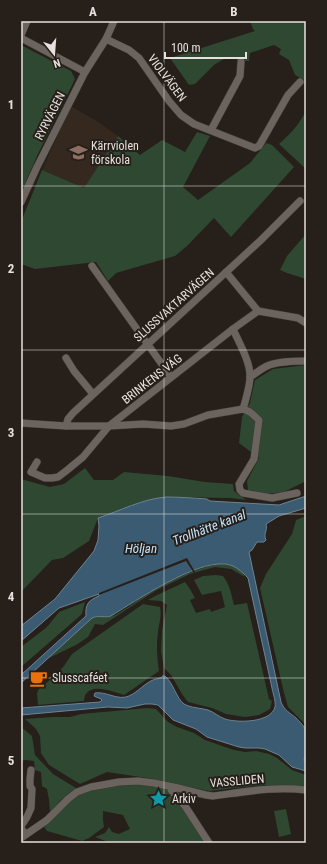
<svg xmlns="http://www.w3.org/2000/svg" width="327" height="864" viewBox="0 0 327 864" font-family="'Roboto Condensed',sans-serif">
	<rect width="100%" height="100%" fill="#261f1a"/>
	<!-- built -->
	<polygon fill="#34281f" points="71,106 100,123 118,136 84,189 42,170"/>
	<!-- green -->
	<g fill="#2e4832">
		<polygon points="250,21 306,21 306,86 304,80 295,75 289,60 279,54 281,49 274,45 250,53 249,61 243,61 227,57 214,65 195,84 189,85 170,58 255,31 253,29"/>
		<polygon points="21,45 71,71 75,79 37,156 21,193"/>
		<path d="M306,111V169L279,144C291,133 298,126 306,111Z"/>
		<polygon points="197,132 210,136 183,187 198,200 250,163 266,143 272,145 294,167 231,237 214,218 187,246 175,256 116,273 108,281 96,262 35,269 21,264 21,222 42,170 84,188 118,136 140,155 162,140 185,152"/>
		<polygon points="306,234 306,279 287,273 280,270 287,256"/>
		<polygon points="306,365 306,481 284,492 264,494 248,490 247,481 259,458 239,443 242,417 250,403 255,380 273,369"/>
		<polygon points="85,468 94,480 113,480 124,472 168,476 205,482 233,484 234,491 246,500 231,498 166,497 127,507 114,513 98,518 89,541 63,558 52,560 21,592 21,479 50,487 64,484"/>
		<polygon points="306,516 306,725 288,707 284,693 260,588 266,574 292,534 296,520"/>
		<path d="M217,564C229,564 240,566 245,577L231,569L215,567L190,574L155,591L103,625L95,624L88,637L76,645L47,659L92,618C98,616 107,618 113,616C124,611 134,602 144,596C167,582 191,570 217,564Z"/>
		<path d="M216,575L223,576C230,585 231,594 234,605L247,603L269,699L272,701L270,709L259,715L245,717L226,714L212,708L188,702L182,694L171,675L164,668L161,651L162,630L167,605L161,601L148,600L155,596L185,582L190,589L195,598L190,600L196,613L210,609L211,612L225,607L221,591L202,595L194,580L203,576Z"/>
		<polygon points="85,602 82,614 21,667 21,647 47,627 59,612"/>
		<path d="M143,604L160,607C162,615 159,624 158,632C156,645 157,658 159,671L124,695C114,692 93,683 86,694C85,694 84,700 84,701L38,705L37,693L39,689L56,675L64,666L72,654Z"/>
		<polygon points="147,708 156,709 168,722 177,727 194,733 205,740 234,750 245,752 256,751 269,754 277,758 292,770 306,775 306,787 295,786 264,785 209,791 147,778 107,772 80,784 49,765 41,753 40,736 36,729 25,719 53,717 70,717 81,714"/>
		<polygon points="21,728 25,730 32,736 35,755 53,774 76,788 62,799 50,812 49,800 47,789 42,786 41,772 35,770 34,761 25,760 21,761"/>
		<polygon points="129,783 166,788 177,800 206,843 108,843 108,842 95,837 105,833 109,827 112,832 119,834 130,829 123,815 103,811 103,820 104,827 89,838 82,841 47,831 44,827 69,802 81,793"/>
		<polygon points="286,809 291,834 279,837 274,811"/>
	</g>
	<!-- water -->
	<path fill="#3a5b71" stroke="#6e8392" d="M306,496V508L279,516L266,524C268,531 263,533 266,540L264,542H257L252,550L249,552L281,702C284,710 290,713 296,718C299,721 305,727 306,731C308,737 306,754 304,760L306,763V771L292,767L279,755L265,749L259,748H245L239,747L207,737L196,729L173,720L158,705L152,704H145L127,708L108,707L21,715V708L100,702L102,700L101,699L94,696L95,693C106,691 118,701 129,696C138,692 145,683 153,680C155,679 158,679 160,678C165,676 159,676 165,676C174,684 176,698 184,704C191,708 201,708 208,710C214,712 219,717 225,719C237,723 271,723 275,707C276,701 273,694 272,688L248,578C241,571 235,565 225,564C195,561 137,600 111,616C105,618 99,615 92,618L21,683V675L86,616C85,604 89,600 99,596V594L59,608L21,641V626L55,599L94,551L98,540L99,526L98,518C120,511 142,499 166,497C179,497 193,498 207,499L210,501L279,505Z"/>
	<!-- pier -->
	<polygon fill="#261f1a" points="187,558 195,572 194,573 186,561 99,595 99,593"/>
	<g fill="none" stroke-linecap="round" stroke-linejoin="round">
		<defs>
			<g id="minor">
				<polyline points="21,35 27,21"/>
				<polyline points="21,38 85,72"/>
				<polyline points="106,39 129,50 139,58 169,101 181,115 194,124 255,148 259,146 288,95 300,82"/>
				<polyline points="211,130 240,76 241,62"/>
				<polyline points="21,202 37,167 85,72 106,39 114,21"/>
				<polyline points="92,266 171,377"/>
				<polyline points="226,272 258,311"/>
				<path d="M233,329C239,343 250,361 250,376C250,386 246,399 243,409"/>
				<polyline points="66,358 74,371 93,394"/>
				<path d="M250,377C256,373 261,369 267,366C278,361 294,361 306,361"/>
				<polyline points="243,409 250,412 259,420 254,459 239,484 240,490 243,493 272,498 297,493"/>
				<polyline points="21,423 66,426 109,426 143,424 171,426 184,424 208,415 243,409"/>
				<polyline points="66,426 68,419 73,413 261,240 300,201"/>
				<polyline points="37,462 31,472 45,478 52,478 58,477 66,471 83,457 109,426 233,329 258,311 298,318 306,323"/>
				<polyline points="172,787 171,790 185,806 209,843"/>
				<polyline points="26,834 22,830 21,826 27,817 31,808 32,789 30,786 30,779 31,770"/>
				<path d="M21,838L47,820L68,799L77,792L91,787L119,782L138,781L154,783L178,788L206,795L213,796C244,792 275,786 306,790"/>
			</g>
		</defs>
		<!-- minor casing -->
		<use href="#minor" stroke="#3e3935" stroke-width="8"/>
		<!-- minor -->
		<use href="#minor" stroke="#6b635d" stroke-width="7"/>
	</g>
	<!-- grid -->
	<path fill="none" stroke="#e6e1de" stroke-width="1" stroke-opacity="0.55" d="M164,21V843M21,186H306M21,350H306M21,514H306M21,678H306"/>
	<!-- icons -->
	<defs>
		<symbol id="school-bare" viewBox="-9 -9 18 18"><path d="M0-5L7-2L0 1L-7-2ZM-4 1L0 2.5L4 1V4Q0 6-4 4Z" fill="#8d6e63" stroke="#261f1a" stroke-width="2.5" paint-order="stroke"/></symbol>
		<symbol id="cafe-bare" viewBox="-9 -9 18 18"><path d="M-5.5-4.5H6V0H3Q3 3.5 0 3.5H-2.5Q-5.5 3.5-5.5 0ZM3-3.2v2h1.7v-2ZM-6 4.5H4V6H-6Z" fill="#e8710a" stroke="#261f1a" stroke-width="2.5" paint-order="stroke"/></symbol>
		<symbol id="sight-bare" viewBox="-9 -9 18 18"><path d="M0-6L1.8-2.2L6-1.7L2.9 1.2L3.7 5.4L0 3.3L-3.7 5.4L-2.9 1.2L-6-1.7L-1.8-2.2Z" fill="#0f9aa8" stroke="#261f1a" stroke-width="2.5" paint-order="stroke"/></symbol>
	</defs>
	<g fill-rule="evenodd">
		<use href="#school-bare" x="66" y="140" width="25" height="25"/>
		<use href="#cafe-bare" x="26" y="666" width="25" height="25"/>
		<use href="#sight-bare" x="146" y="786" width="25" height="25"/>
	</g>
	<g text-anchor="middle" stroke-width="4" stroke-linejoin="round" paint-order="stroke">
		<!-- street labels -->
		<g font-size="12" fill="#e6e1de" stroke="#261f1a">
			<text transform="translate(167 78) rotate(53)" y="4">VIOLVÄGEN</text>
			<text transform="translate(50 116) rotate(-63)" y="4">RYRVÄGEN</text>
			<text transform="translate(174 305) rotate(-42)" y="4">SLUSSVAKTARVÄGEN</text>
			<text transform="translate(152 379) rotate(-38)" y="4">BRINKENS VÄG</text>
			<text transform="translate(237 781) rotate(-5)" y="4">VASSLIDEN</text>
		</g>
		<!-- poi labels -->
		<g font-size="12" fill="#e6e1de" stroke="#261f1a" text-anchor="start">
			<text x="91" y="150">Kärrviolen<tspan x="91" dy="14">förskola</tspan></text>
			<text x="52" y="682">Slusscaféet</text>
			<text x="172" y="803">Arkiv</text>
		</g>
		<!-- water labels -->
		<g font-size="13" font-style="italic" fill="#c0e3fb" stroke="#261f1a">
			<text transform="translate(209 527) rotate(-21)" y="5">Trollhätte kanal</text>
			<text x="141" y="553">Höljan</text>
		</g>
	</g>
	<!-- border -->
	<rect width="327" height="864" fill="none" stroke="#261f1a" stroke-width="44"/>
	<!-- north arrow -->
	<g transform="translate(54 54) rotate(163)" stroke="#261f1a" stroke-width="3" paint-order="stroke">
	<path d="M0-3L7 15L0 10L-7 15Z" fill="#e6e1de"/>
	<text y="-6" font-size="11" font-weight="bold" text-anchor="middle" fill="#e6e1de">N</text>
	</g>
	<!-- scale -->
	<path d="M165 52v6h81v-6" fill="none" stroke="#e6e1de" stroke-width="2"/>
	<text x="171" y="52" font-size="12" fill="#e6e1de" stroke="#261f1a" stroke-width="3" paint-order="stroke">100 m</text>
	<rect x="22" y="22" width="283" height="820" fill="none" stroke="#e6e1de" stroke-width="1.5"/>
	<g font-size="13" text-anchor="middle" font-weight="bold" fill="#e6e1de">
		<text x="93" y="16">A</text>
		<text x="234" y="16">B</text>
		<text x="11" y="109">1</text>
		<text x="11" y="273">2</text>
		<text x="11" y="437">3</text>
		<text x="11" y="601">4</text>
		<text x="11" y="765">5</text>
	</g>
</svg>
